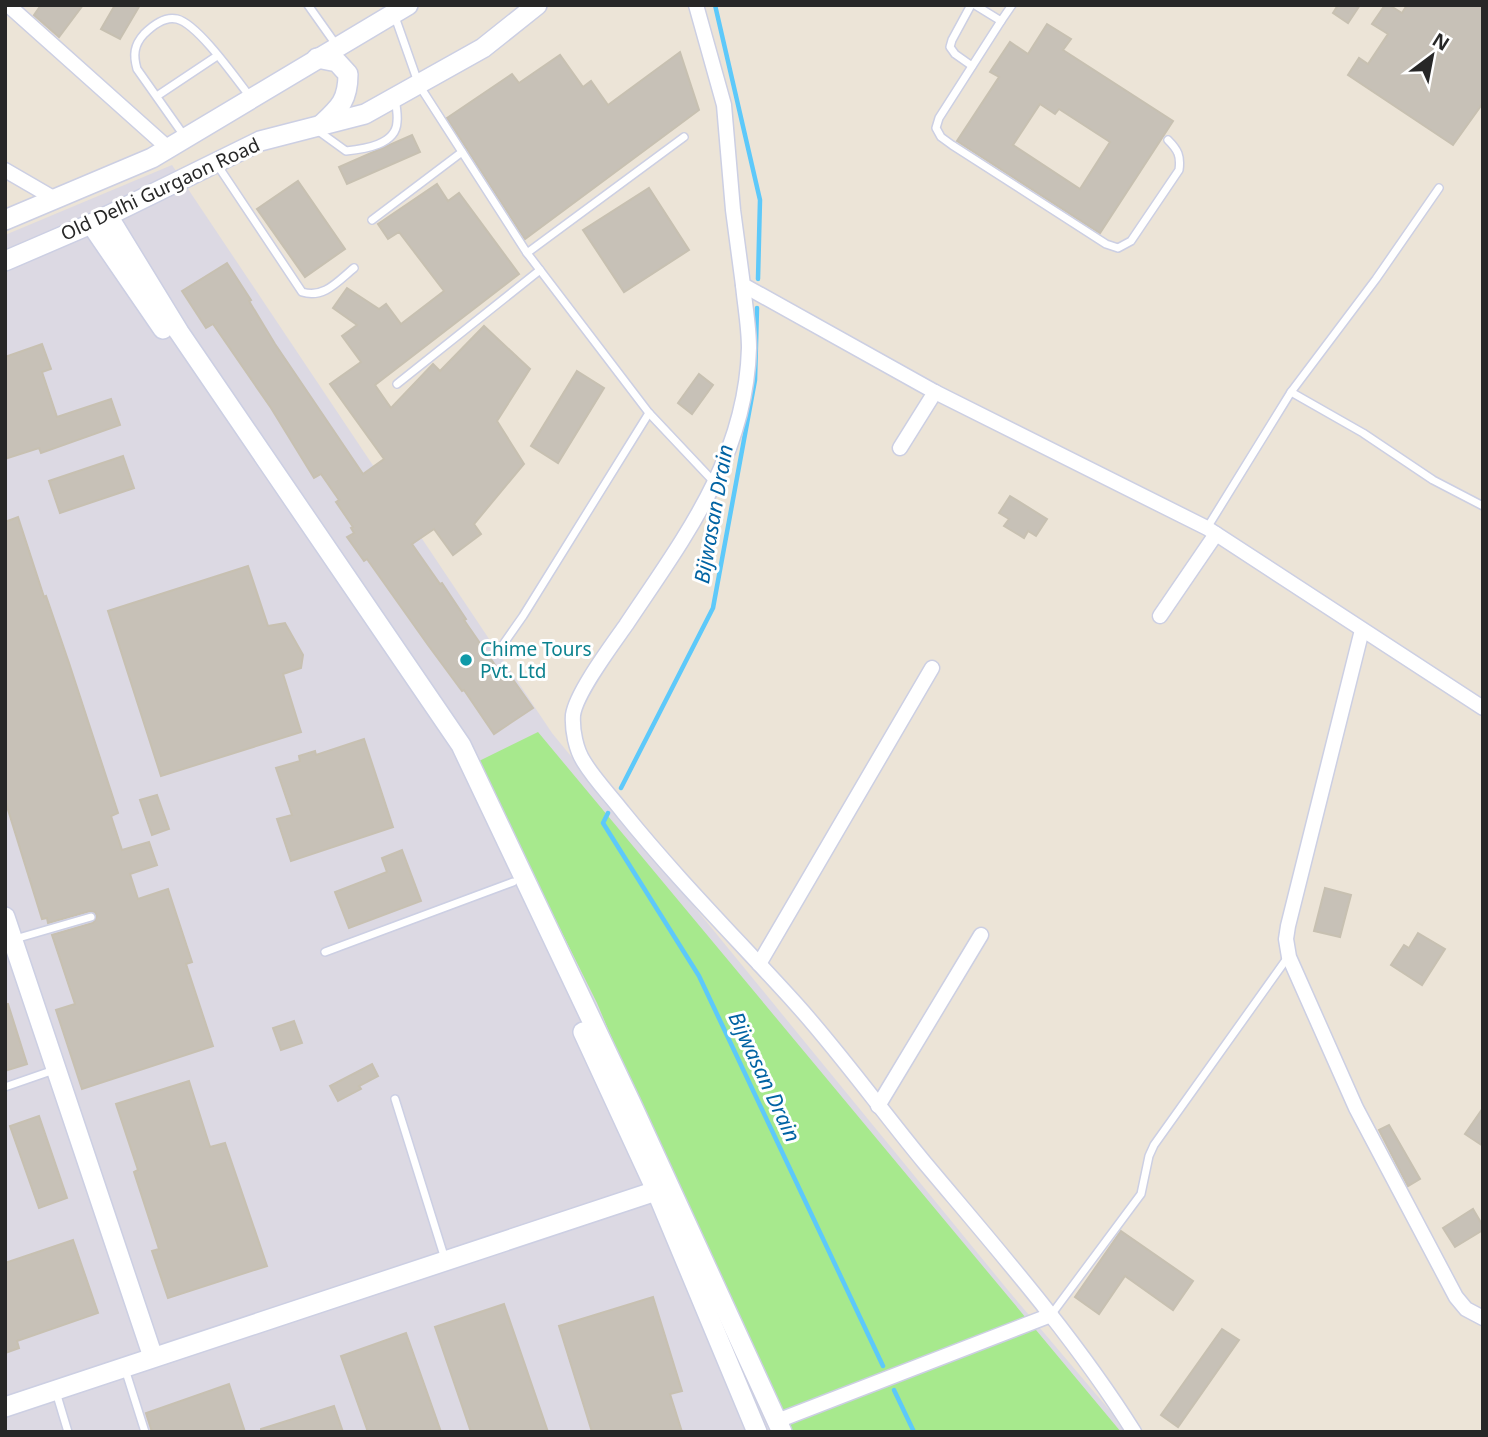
<svg xmlns="http://www.w3.org/2000/svg" width="1488" height="1437" viewBox="0 0 1488 1437" font-family="'Noto Sans',sans-serif">
	<rect width="100%" height="100%" fill="#ece4d7"/>
	<!-- industrial -->
	<polygon fill="#dcd9e3" points="172,165 552,733 1007,1289 1128,1432 5,1432 5,235"/>
	<!-- green -->
	<polygon fill="#a7e98d" points="538,732 1121,1432 778,1432 597,1003 477,762"/>
	<g fill="none" stroke-linecap="round" stroke-linejoin="round">
		<!-- stream -->
		<g stroke="#5dc9fa" stroke-width="4.5">
			<polyline points="715,5 760,200 758,279"/>
			<polyline points="621,788 713,608 755,380 757,308"/>
			<polyline points="608,813 603,823 699,976 883,1366"/>
			<polyline points="894,1390 914,1432"/>
		</g>
	</g>
	<!-- building -->
	<g fill="#c7c1b7" stroke="#c7c0b1" stroke-width="2" fill-rule="evenodd">
		<polygon points="41,5 83,5 59,37 34,15"/>
		<polygon points="115,5 140,5 120,39 101,29"/>
		<polygon points="1338,5 1360,5 1348,23 1333,13"/>
		<polygon points="1385,5 1389,5 1402,13 1407,5 1478,5 1483,8 1483,103 1453,145 1348,75 1359,58 1368,64 1388,34 1372,24"/>
		<path d="M1047,24L1071,39L1063,50L1173,121L1100,233L957,141L999,77L990,72L1010,42L1028,54ZM1040,104L1055,114L1059,109L1110,142L1080,189L1013,145Z"/>
		<polygon points="680,52 699,110 525,239 447,118 512,74 519,83 560,55 583,87 591,81 608,105"/>
		<polygon points="412,135 420,152 347,184 339,167"/>
		<polygon points="298,181 345,249 305,277 257,209"/>
		<polygon points="437,184 448,201 459,193 519,274 375,385 391,408 433,364 440,371 484,326 530,369 497,421 524,464 474,524 481,534 453,555 434,529 412,544 440,584 442,583 466,619 464,620 504,678 509,674 533,708 494,734 464,690 462,691 428,645 367,559 364,561 347,537 354,533 351,528 353,527 336,502 339,500 321,474 314,478 271,408 213,324 206,328 182,291 227,263 251,300 249,301 275,344 363,474 384,459 330,384 361,362 342,336 357,325 333,308 347,288 379,309 386,304 401,324 444,291 399,232 388,239 378,224"/>
		<polygon points="649,188 689,250 624,292 583,230"/>
		<polygon points="42,344 51,369 42,372 57,417 111,399 120,425 41,453 39,448 5,459 5,357"/>
		<polygon points="577,371 604,388 558,463 531,446"/>
		<polygon points="699,374 713,385 692,414 678,403"/>
		<polygon points="123,456 134,488 60,513 49,481"/>
		<polygon points="1010,496 1047,519 1036,536 1028,531 1024,538 1004,526 1009,519 999,513"/>
		<polygon points="18,517 44,597 46,596 69,663 118,813 111,816 122,850 149,842 157,865 130,874 138,899 168,889 192,962 186,964 213,1046 82,1089 56,1010 75,1004 52,935 93,923 97,916 95,912 90,911 48,923 47,918 42,919 5,800 5,522"/>
		<polygon points="248,566 268,626 285,623 303,655 301,668 283,674 301,732 161,776 108,611"/>
		<polygon points="364,739 393,827 291,861 277,819 292,815 276,768 300,761 299,756 315,751 316,755"/>
		<polygon points="157,795 169,829 152,835 140,800"/>
		<polygon points="402,850 421,901 349,928 335,892 387,872 382,858"/>
		<polygon points="1325,888 1351,895 1340,937 1314,931"/>
		<polygon points="1418,933 1445,949 1422,985 1391,965 1404,945 1409,948"/>
		<polygon points="5,1004 8,1004 27,1064 5,1071"/>
		<polygon points="294,1021 302,1043 281,1050 273,1028"/>
		<polygon points="372,1064 378,1076 359,1086 361,1089 338,1101 330,1086"/>
		<polygon points="189,1081 210,1147 225,1143 267,1266 168,1298 152,1251 159,1249 134,1172 138,1170 116,1104"/>
		<polygon points="1483,1108 1483,1146 1465,1134"/>
		<polygon points="39,1116 67,1198 39,1208 10,1126"/>
		<polygon points="1389,1125 1420,1179 1408,1186 1379,1130"/>
		<polygon points="1473,1209 1483,1226 1483,1230 1455,1247 1443,1228"/>
		<polygon points="1121,1231 1193,1281 1173,1310 1125,1276 1099,1314 1075,1297"/>
		<polygon points="73,1240 98,1313 17,1341 19,1348 5,1353 5,1263"/>
		<polygon points="653,1297 682,1391 670,1394 682,1432 592,1432 559,1326"/>
		<polygon points="504,1304 548,1432 471,1432 435,1327"/>
		<polygon points="1222,1329 1239,1340 1178,1427 1161,1415"/>
		<polygon points="406,1333 441,1432 368,1432 341,1356"/>
		<polygon points="229,1384 245,1432 152,1432 146,1413"/>
		<polygon points="334,1406 343,1432 261,1432 261,1429"/>
	</g>
	<g fill="none" stroke-linecap="round" stroke-linejoin="round">
		<defs>
			<g id="lane">
				<polyline points="308,5 337,46"/>
				<polyline points="971,5 952,40 950,47 955,54 972,66"/>
				<polyline points="975,5 1001,21 1012,5"/>
				<polyline points="394,14 419,85 527,253 649,413 715,483"/>
				<path d="M1001,21L939,118L936,128L941,137L952,145L1106,244L1118,248L1131,241L1179,170C1181,156 1178,150 1168,140"/>
				<polyline points="157,96 217,56"/>
				<path d="M317,130L346,151C364,149 396,145 397,122C398,114 396,106 395,98"/>
				<path d="M185,137L137,69C133,55 134,45 144,34C152,26 165,16 177,19C198,24 237,80 251,98"/>
				<path d="M216,163L302,292C324,299 338,281 354,268"/>
				<polyline points="372,220 462,152"/>
				<polyline points="527,253 684,137"/>
				<polyline points="397,384 540,270"/>
				<polyline points="1291,392 1363,433 1433,480 1483,506"/>
				<polyline points="1207,528 1291,392 1376,279 1439,188"/>
				<polyline points="502,646 523,616 649,413"/>
				<polyline points="15,939 91,917"/>
				<polyline points="325,952 513,882"/>
				<polyline points="5,1087 54,1070"/>
				<polyline points="395,1099 445,1259"/>
				<polyline points="1051,1315 1141,1194 1149,1156 1154,1145 1288,957"/>
				<polyline points="125,1369 145,1432"/>
				<polyline points="56,1392 68,1432"/>
			</g>
			<g id="street">
				<polyline points="8,5 168,148"/>
				<polyline points="696,5 724,105 733,210 743,285 935,392 1207,528 1483,708"/>
				<polyline points="5,170 55,199"/>
				<path d="M743,285C745,306 749,327 749,348C746,458 684,538 626,625C612,645 576,693 573,715C572,730 576,750 584,762C595,780 610,795 623,812C677,879 738,940 796,1004C841,1054 881,1110 924,1162C997,1249 1073,1335 1134,1432"/>
				<polyline points="900,448 935,392"/>
				<polyline points="1160,616 1216,534"/>
				<polyline points="1362,630 1288,926 1286,939 1289,957 1356,1108 1456,1297 1466,1309 1483,1318"/>
				<polyline points="759,964 932,668"/>
				<polyline points="878,1106 981,935"/>
				<polyline points="777,1421 1051,1315"/>
			</g>
			<g id="secondary">
				<path d="M317,58L337,62L348,74C348,100 340,107 322,124"/>
				<polyline points="108,216 179,332 461,745 631,1103 782,1432"/>
				<polyline points="5,220 152,158 408,5"/>
				<polyline points="91,224 163,329"/>
				<polyline points="5,261 91,224 260,141 365,114 483,48 537,5"/>
				<polyline points="5,917 153,1357"/>
				<polyline points="583,1032 656,1190 757,1432"/>
				<polyline points="5,1407 668,1187"/>
			</g>
		</defs>
		<!-- lane casing -->
		<use href="#lane" stroke="#cccfe3" stroke-width="10"/>
		<!-- street casing -->
		<use href="#street" stroke="#cccfe3" stroke-width="17"/>
		<!-- secondary casing -->
		<use href="#secondary" stroke="#cccfe3" stroke-width="22"/>
		<!-- lane -->
		<use href="#lane" stroke="#fff" stroke-width="7"/>
		<!-- street -->
		<use href="#street" stroke="#fff" stroke-width="14"/>
		<!-- secondary -->
		<use href="#secondary" stroke="#fff" stroke-width="19"/>
	</g>
	<!-- markers -->
	<circle fill="#0f9aa8" stroke="#fff" stroke-width="2.5" cx="466" cy="660" r="7"/>
	<g text-anchor="middle" stroke-width="6" stroke-linejoin="round" paint-order="stroke">
		<!-- street labels -->
		<g font-size="19" fill="#272727" stroke="#fff">
			<text transform="translate(160 189) rotate(-25)" y="7">Old Delhi Gurgaon Road</text>
		</g>
		<!-- culture labels -->
		<g font-size="19" fill="#0d838f" stroke="#fff" text-anchor="start">
			<text x="480" y="656">Chime Tours<tspan x="480" dy="22">Pvt. Ltd</tspan></text>
		</g>
		<!-- water labels -->
		<g font-size="21" font-style="italic" fill="#0063a3" stroke="#fff">
			<text transform="translate(714 514) rotate(-80)" y="7">Bijwasan Drain</text>
			<text transform="translate(764 1077) rotate(65)" y="7">Bijwasan Drain</text>
		</g>
	</g>
	<!-- border -->
	<rect width="1488" height="1437" fill="none" stroke="#272727" stroke-width="14"/>
	<!-- north arrow -->
	<g transform="translate(1432 56) rotate(32)" stroke="#ffffff" stroke-width="5" paint-order="stroke">
	<path d="M0-5L12 26L0 18L-12 26Z" fill="#272727"/>
	<text y="-10" font-size="19" font-weight="bold" text-anchor="middle" fill="#272727">N</text>
	</g>
</svg>
